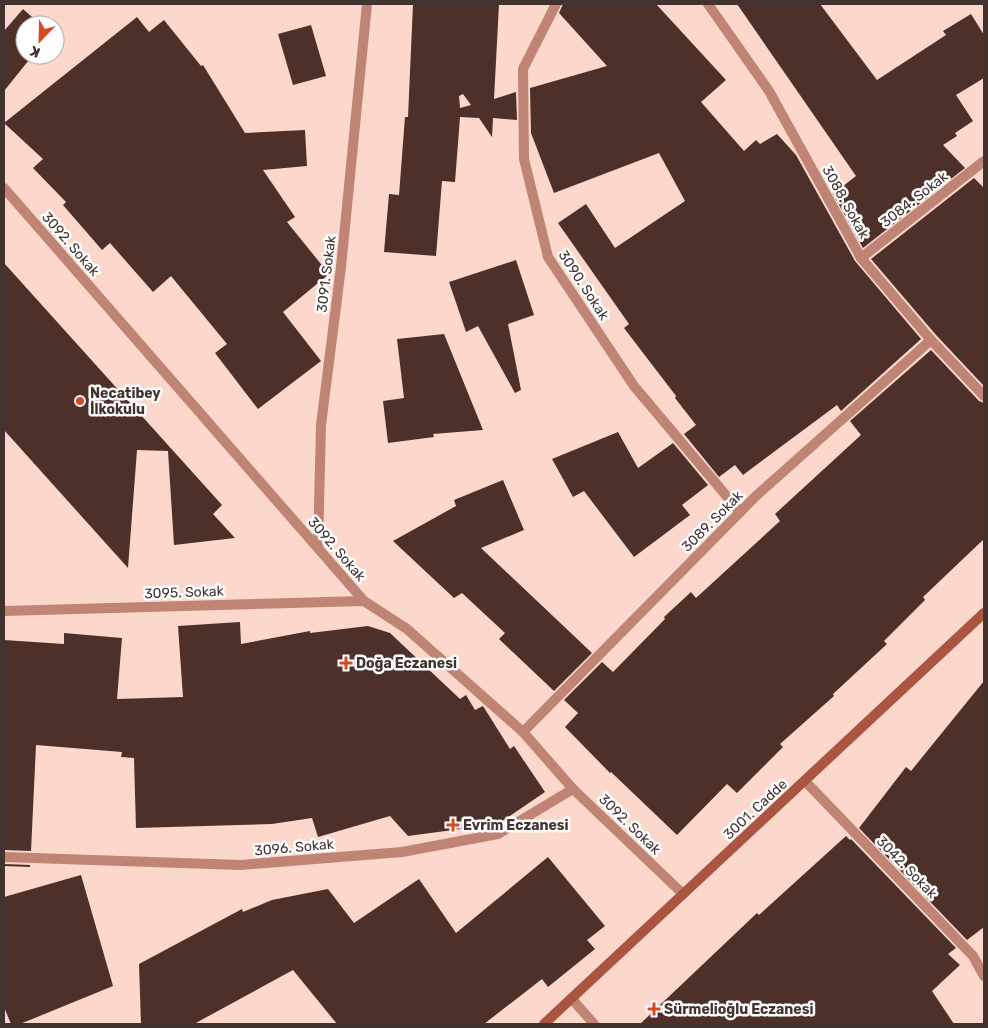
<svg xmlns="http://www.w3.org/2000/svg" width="988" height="1028" viewBox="0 0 988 1028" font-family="Rubik,sans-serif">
	<rect width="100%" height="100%" fill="#fbd7cc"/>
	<!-- building -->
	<g fill="#4d3029" fill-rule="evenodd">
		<path d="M413,4H499L494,99L516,92L517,120L493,118L492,137L479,118L460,117L455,182L442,181L436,256L384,252L389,194L399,195L405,117H408ZM463,94L471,105L460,108L459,96Z"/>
		<polygon points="563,4 656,4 726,80 701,102 744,151 756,140 760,144 777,134 796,155 855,261 921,339 841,411 837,405 743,475 735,465 719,477 684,434 696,425 675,398 676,396 624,328 629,324 558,223 586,204 615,248 685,201 659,153 554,193 531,133 530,88 607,66 559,13"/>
		<polygon points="737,4 820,4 877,80 946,35 943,31 971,14 984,35 984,78 956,95 973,121 955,133 957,136 943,145 965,168 863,248 833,194 856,176"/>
		<polygon points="23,9 41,25 25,25 25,55 33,55 4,91 4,31"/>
		<polygon points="137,17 149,32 164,20 201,66 203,65 245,133 305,130 307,166 263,170 295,217 287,222 329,274 283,312 321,361 258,409 215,353 227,344 171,276 153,292 110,243 102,250 63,205 66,202 33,168 43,159 4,123"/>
		<polygon points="311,25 326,76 293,85 278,34"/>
		<polygon points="974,178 984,188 984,386 936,335 871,259"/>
		<polygon points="516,260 534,315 508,324 521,390 515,393 478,326 466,332 449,282"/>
		<polygon points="4,263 222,505 213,514 235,538 174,545 168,451 137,450 128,568 4,430"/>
		<polygon points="444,334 483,430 433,434 434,437 388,443 383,401 404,398 397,339"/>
		<polygon points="931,350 979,401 984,403 984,539 923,597 925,600 884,641 887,644 833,694 834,696 780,744 783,747 737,793 727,784 677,835 611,772 610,773 565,727 578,713 564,700 602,662 613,672 665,619 664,617 691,592 696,598 780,521 775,514 861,435 850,421"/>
		<polygon points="618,432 638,468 673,443 708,485 682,505 690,515 634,557 584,491 573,497 552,459"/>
		<polygon points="503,480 524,530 481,548 592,653 554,691 499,639 505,633 462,593 454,598 393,541 456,506 454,500"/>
		<polygon points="240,622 241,644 310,631 310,633 368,626 390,633 460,699 466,695 475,710 483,706 510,749 514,746 545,792 498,824 408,836 390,816 318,837 312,818 272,824 136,828 134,758 121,757 122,752 36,745 31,851 4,850 4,640 64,644 64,633 122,638 117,699 183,697 178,626"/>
		<polygon points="984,681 984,927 967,940 859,828 906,767 911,771"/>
		<polygon points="846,836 850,840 851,839 956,948 948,954 960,965 932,991 954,1024 640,1024 757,913 759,915"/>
		<polygon points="548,857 605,926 587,940 595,949 548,987 542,979 484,1024 337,1024 293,970 194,1024 141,1024 139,964 242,909 243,912 272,900 328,889 354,923 419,879 456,933"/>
		<polygon points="4,864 30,865 30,867 4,866"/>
		<polygon points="81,875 113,986 20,1024 11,1024 4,1007 4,897"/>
	</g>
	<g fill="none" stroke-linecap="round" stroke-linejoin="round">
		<!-- street -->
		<g stroke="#bf8474" stroke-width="10">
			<polyline points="556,4 523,69 524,159 548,257 634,386 740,512"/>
			<polyline points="708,4 769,91 861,258 931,340 984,396"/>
			<polyline points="4,188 364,601 407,629 523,732 573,789 683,894"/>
			<polyline points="861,258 984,161"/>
			<polyline points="318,547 321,425 341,267 367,4"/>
			<polyline points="4,611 364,601"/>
			<polyline points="523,732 756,496 931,340"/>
			<polyline points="805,781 973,956 984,976"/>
			<polyline points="4,857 240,865 402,852 498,834 573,789"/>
			<polyline points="572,999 594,1024"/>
		</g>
		<!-- secondary -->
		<polyline stroke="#aa553f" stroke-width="10" points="544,1024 984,613"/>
	</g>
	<!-- markers -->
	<g fill="#d44a24" stroke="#fff" stroke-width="2">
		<circle cx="80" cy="401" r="5"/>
		<path d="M343.5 655.5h5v5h5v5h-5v5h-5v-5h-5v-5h5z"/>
		<path d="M450.5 817.5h5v5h5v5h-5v5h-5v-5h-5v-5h5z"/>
		<path d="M651.5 1001.5h5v5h5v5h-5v5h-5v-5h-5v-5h5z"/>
	</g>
	<g text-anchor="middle" stroke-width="5" stroke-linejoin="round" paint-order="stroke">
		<!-- street labels -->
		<g font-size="14" fill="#423330" stroke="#fff">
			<text transform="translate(914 199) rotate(-38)" y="5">3084. Sokak</text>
			<text transform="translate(846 202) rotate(61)" y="5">3088. Sokak</text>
			<text transform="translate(71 244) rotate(49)" y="5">3092. Sokak</text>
			<text transform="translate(326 274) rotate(-83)" y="5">3091. Sokak</text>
			<text transform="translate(584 285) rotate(57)" y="5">3090. Sokak</text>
			<text transform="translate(712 521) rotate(-45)" y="5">3089. Sokak</text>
			<text transform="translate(337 549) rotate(49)" y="5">3092. Sokak</text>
			<text transform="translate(184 592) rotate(-2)" y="5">3095. Sokak</text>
			<text transform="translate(755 809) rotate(-43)" y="5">3001. Cadde</text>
			<text transform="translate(630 824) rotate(44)" y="5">3092. Sokak</text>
			<text transform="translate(294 847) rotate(-5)" y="5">3096. Sokak</text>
			<text transform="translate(907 867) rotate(46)" y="5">3042. Sokak</text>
		</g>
		<!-- poi labels -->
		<g font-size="14" font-weight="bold" fill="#423330" stroke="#fff" text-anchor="start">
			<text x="90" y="398">Necatibey<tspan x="90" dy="16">İlkokulu</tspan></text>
			<text x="356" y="668">Doğa Eczanesi</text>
			<text x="463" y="830">Evrim Eczanesi</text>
			<text x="664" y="1014">Sürmelioğlu Eczanesi</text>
		</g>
	</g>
	<!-- border -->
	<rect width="988" height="1028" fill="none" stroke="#423330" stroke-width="10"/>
	<!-- north arrow -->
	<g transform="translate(40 40) rotate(203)"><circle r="24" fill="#ffffff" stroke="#b3adac"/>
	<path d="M0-4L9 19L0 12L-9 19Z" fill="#d44a24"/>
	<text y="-8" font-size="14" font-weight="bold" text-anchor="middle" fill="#423330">K</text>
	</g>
</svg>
